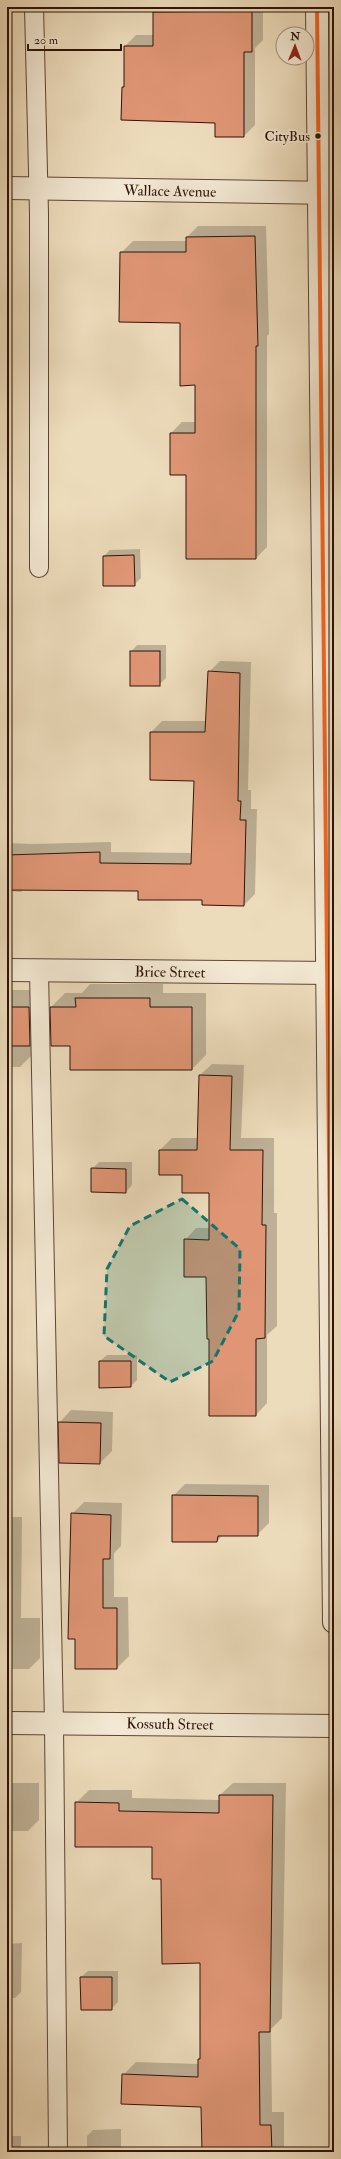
<svg xmlns="http://www.w3.org/2000/svg" width="341" height="2159" viewBox="0 0 341 2159" font-family="'IM FELL Double Pica',serif">
	<rect width="100%" height="100%" fill="#eddcbc"/>
	<filter id="stains"><feTurbulence type="fractalNoise" baseFrequency=".005" numOctaves="4"/><feColorMatrix values="0 0 0 0 .2 0 0 0 0 .09 0 0 0 0 .02 0 0 0 .5 -.17"/></filter>
	<radialGradient id="worn" r=".72"><stop offset=".6" stop-color="#630" stop-opacity="0"/><stop offset="1" stop-color="#630" stop-opacity=".3"/></radialGradient>
	<!-- shadow -->
	<g fill="#0003">
		<polygon points="159,7 263,7 263,40 255,48 255,125 244,136 216,122 123,87 125,85 125,46 136,35 154,35 154,12"/>
		<polygon points="198,226 266,226 269,334 267,336 267,547 256,558 171,433 182,422 196,422 196,384 181,322 121,253 133,241 187,241 187,237"/>
		<polygon points="140,549 141,578 134,585 104,556 110,550"/>
		<polygon points="137,645 166,645 166,678 159,685 131,652"/>
		<polygon points="220,661 251,662 248,790 251,790 251,809 257,809 255,894 244,905 139,890 23,889 21,892 7,891 7,843 33,844 111,842 111,852 192,853 195,780 151,732 162,721 207,721 209,672"/>
		<polygon points="90,984 163,984 163,993 206,993 206,1055 192,1069 51,1007 65,993 82,993"/>
		<polygon points="7,990 32,990 32,1055 20,1067 7,1067"/>
		<polygon points="212,1064 244,1065 241,1138 274,1138 274,1213 277,1213 277,1326 267,1335 267,1403 256,1415 210,1338 207,1276 185,1240 196,1228 210,1228 210,1192 183,1174 160,1174 160,1150 172,1138 198,1138 200,1075"/>
		<polygon points="99,1162 132,1162 132,1185 126,1192 92,1169"/>
		<polygon points="107,1355 137,1355 137,1380 131,1386 100,1361"/>
		<polygon points="71,1410 113,1412 112,1451 100,1463 60,1422"/>
		<polygon points="185,1484 269,1485 269,1523 257,1535 223,1535 217,1541 173,1496"/>
		<polygon points="84,1502 122,1503 121,1546 114,1553 114,1597 128,1597 129,1656 117,1668 76,1638 72,1514"/>
		<polygon points="7,1517 22,1517 21,1618 40,1618 40,1658 29,1669 7,1669"/>
		<polygon points="7,1783 39,1783 39,1820 28,1831 7,1831"/>
		<polygon points="233,1783 286,1783 282,2018 271,2029 272,2112 284,2112 284,2152 203,2152 202,2106 123,2075 136,2062 199,2064 199,2060 201,2057 201,1962 162,1878 154,1846 76,1803 89,1790 132,1790 132,1798 220,1800 220,1795"/>
		<polygon points="22,1943 21,1992 15,1998 7,1998 7,1944"/>
		<polygon points="88,1971 118,1971 118,2002 111,2009 81,1977"/>
		<polygon points="121,2129 121,2152 87,2152 87,2136 93,2130"/>
		<rect x="7" y="2136" width="14" height="16"/>
	</g>
	<!-- building -->
	<g fill="#e09675" stroke="#2d1308">
		<polygon points="252,11 252,52 244,52 244,137 215,137 215,123 121,120 122,87 124,87 124,46 153,46 153,12"/>
		<polygon points="255,236 258,346 256,346 256,559 186,559 186,475 170,475 170,433 195,433 195,385 180,386 180,323 119,322 120,252 186,252 186,237"/>
		<polygon points="134,555 135,586 103,586 103,556"/>
		<rect x="130" y="651" width="30" height="35"/>
		<polygon points="208,671 240,673 238,801 241,801 240,820 246,820 244,906 202,905 202,900 138,900 138,891 7,890 7,855 100,852 100,863 191,864 194,781 150,780 150,732 205,732"/>
		<polygon points="75,998 150,998 150,1007 192,1007 192,1070 70,1070 70,1046 51,1046 50,1007 76,1007"/>
		<polygon points="7,1007 29,1007 30,1046 7,1046"/>
		<polygon points="199,1075 232,1076 230,1150 263,1150 262,1225 266,1225 265,1338 256,1339 256,1416 209,1416 209,1339 207,1339 206,1277 184,1277 184,1239 209,1240 209,1193 182,1193 182,1175 159,1175 159,1150 197,1150"/>
		<polygon points="91,1168 126,1169 126,1193 91,1192"/>
		<polygon points="99,1361 131,1361 131,1387 99,1388"/>
		<polygon points="58,1422 101,1423 100,1464 59,1463"/>
		<polygon points="172,1495 258,1496 258,1536 218,1536 217,1542 172,1542"/>
		<polygon points="71,1513 111,1515 110,1559 103,1559 103,1608 117,1608 117,1669 75,1669 75,1639 68,1639"/>
		<polygon points="219,1795 273,1795 270,2032 259,2032 260,2125 271,2125 272,2152 202,2152 201,2107 121,2104 122,2074 198,2077 198,2059 200,2059 200,1963 162,1964 161,1879 152,1879 152,1847 75,1847 75,1802 119,1803 119,1811 219,1813"/>
		<polygon points="80,1977 112,1977 112,2010 81,2010"/>
	</g>
	<g fill="none" stroke-linecap="round" stroke-linejoin="round">
		<defs>
			<g id="service">
				<polyline points="34,7 39,214 39,568"/>
				<polyline points="39,971 54,1723 58,2152"/>
			</g>
			<g id="minor">
				<polyline points="317,7 334,1622"/>
				<polyline points="7,188 334,193"/>
				<polyline points="7,970 334,973"/>
			</g>
			<polyline id="tertiary" points="7,1723 334,1726"/>
		</defs>
		<!-- service casing -->
		<use href="#service" stroke="#5d4535" stroke-width="20"/>
		<!-- minor casing -->
		<use href="#minor" stroke="#5d4535" stroke-width="24"/>
		<!-- tertiary casing -->
		<use href="#tertiary" stroke="#5d4535" stroke-width="24"/>
		<!-- service -->
		<use href="#service" stroke="#f3e8d3" stroke-width="18"/>
		<!-- minor -->
		<use href="#minor" stroke="#f3e8d3" stroke-width="22"/>
		<!-- tertiary -->
		<use href="#tertiary" stroke="#f3e8d3" stroke-width="22"/>
		<defs>
			<polyline id="bus-1" points="317,7 334,1622"/>
		</defs>
		<!-- bus-1 casing -->
		<use href="#bus-1" stroke="#f3e8d3" stroke-width="7"/>
		<!-- bus-1 -->
		<use href="#bus-1" stroke="#f26522" stroke-width="4"/>
	</g>
	<!-- marked area -->
	<path fill="#0f766e" fill-opacity="0.2" stroke="#0f766e" stroke-width="3" stroke-dasharray="8 5" stroke-linejoin="round" d="M182,1199L240,1249L239,1311L213,1361L170,1382L104,1336L107,1269L130,1226Z"/>
	<!-- markers -->
	<circle fill="#2d1308" stroke="#f3e8d3" stroke-width="1.5" cx="318" cy="136" r="3.5"/>
	<g text-anchor="middle" stroke-width="3.5" stroke-linejoin="round" paint-order="stroke">
		<!-- bus labels -->
		<g font-size="14" fill="#2d1308" stroke="#f3e8d3" text-anchor="end">
			<text x="310" y="141">CityBus</text>
		</g>
		<!-- street labels -->
		<g font-size="15" fill="#2d1308" stroke="#f3e8d3">
			<text transform="translate(170 191) rotate(1)" y="5">Wallace Avenue</text>
			<text transform="translate(170 972) rotate(1)" y="5">Brice Street</text>
			<text transform="translate(170 1724) rotate(1)" y="5">Kossuth Street</text>
		</g>
	</g>
	<!-- margin -->
	<rect width="341" height="2159" fill="none" stroke="#eddcbc" stroke-width="24"/>
	<rect x="8" y="8" width="325" height="2143" fill="none" stroke="#2d1308" stroke-width="2"/>
	<rect x="12" y="12" width="317" height="2135" fill="none" stroke="#2d1308"/>
	<!-- north arrow -->
	<g transform="translate(295 46) rotate(1)"><circle r="19" fill="#f3e8d3" stroke="#a49382"/>
	<path d="M0-3L7 15L0 10L-7 15Z" fill="#8f2418"/>
	<text y="-6" font-size="11" font-weight="bold" text-anchor="middle" fill="#2d1308">N</text>
	</g>
	<!-- scale -->
	<path d="M28 44v6h93v-6" fill="none" stroke="#2d1308" stroke-width="2"/>
	<text x="34" y="44" font-size="12" fill="#2d1308" stroke="#f3e8d3" stroke-width="3" paint-order="stroke">20 m</text>
	<rect width="100%" height="100%" filter="url(#stains)"/>
	<rect width="100%" height="100%" fill="url(#worn)"/>
</svg>
